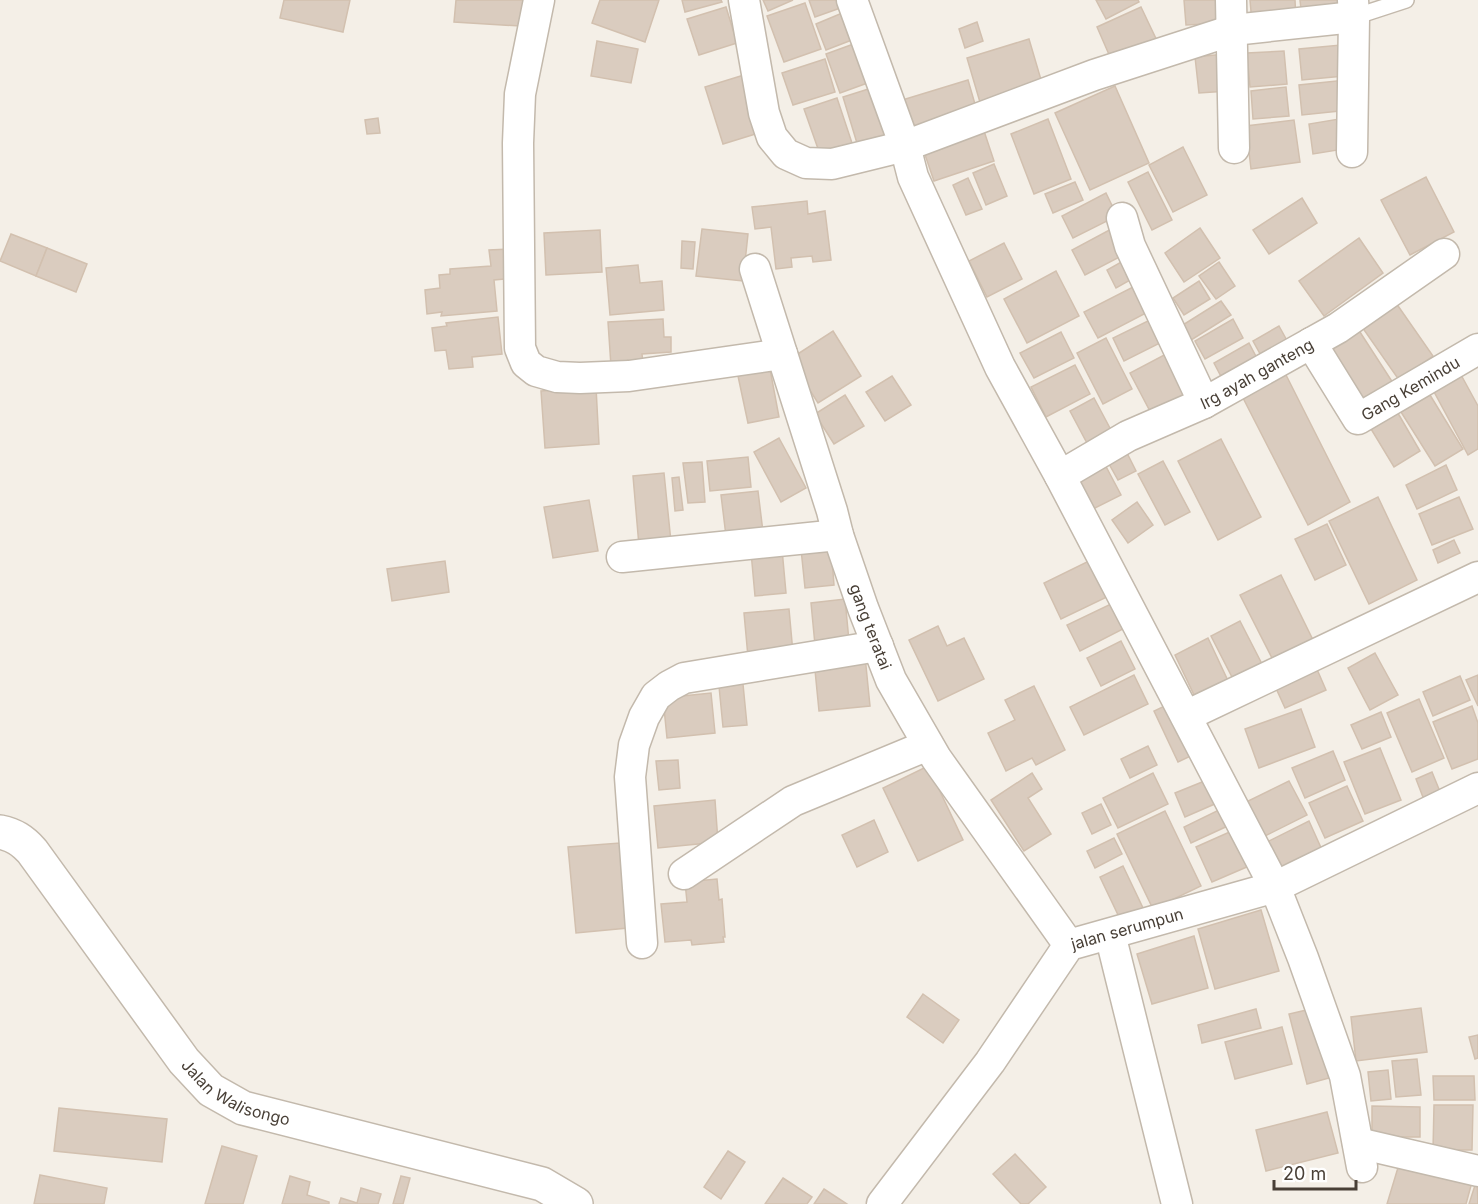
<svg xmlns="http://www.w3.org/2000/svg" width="1478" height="1204" viewBox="0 0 1478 1204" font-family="Inter,sans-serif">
	<rect width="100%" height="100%" fill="#f4efe7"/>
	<!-- building -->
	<g fill="#daccbf" stroke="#d2c0af" stroke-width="1.5">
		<polygon points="284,0 350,0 343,32 280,18"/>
		<polygon points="456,0 531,0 530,13 521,12 520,26 454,22"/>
		<polygon points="600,0 659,0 645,42 592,23"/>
		<polygon points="682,0 721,0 722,2 685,12"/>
		<polygon points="763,0 793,0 768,11"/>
		<polygon points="809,0 844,0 846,6 815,17"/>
		<polygon points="1096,0 1138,0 1139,2 1106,19"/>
		<polygon points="1184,0 1224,0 1225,23 1186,25"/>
		<polygon points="1250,0 1295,0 1296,20 1252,23"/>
		<polygon points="1300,0 1343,0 1344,14 1302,18"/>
		<polygon points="805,3 821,49 784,62 767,16"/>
		<polygon points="726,7 737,43 699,55 687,19"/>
		<polygon points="1141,7 1159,45 1114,66 1097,27"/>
		<polygon points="847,11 857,38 826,50 816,24"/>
		<polygon points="977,22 983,41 965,48 959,29"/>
		<polygon points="1029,39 1044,90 982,109 967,58"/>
		<polygon points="597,41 638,49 631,83 591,76"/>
		<polygon points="859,42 873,81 840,93 826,54"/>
		<polygon points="1341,45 1344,76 1302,80 1299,49"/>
		<polygon points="1284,51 1287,84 1250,87 1247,53"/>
		<polygon points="1225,54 1228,91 1199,93 1195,57"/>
		<polygon points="825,59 835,92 793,105 782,73"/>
		<polygon points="744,75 762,132 723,144 705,87"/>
		<polygon points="968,80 977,111 909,132 899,101"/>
		<polygon points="1346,80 1349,110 1302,115 1299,85"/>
		<polygon points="878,86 895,142 860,153 843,97"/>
		<polygon points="1115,86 1149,163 1090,190 1055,113"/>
		<polygon points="1286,87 1289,116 1253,119 1251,91"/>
		<polygon points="837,98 854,149 822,160 804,109"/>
		<polygon points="378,118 380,133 367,134 365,120"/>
		<polygon points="1048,119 1071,179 1034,194 1011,134"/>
		<polygon points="1339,119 1344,149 1313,154 1309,124"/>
		<polygon points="1294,120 1300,162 1251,169 1246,126"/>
		<polygon points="982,125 994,161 934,181 922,146"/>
		<polygon points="1183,147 1207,195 1173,212 1149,165"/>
		<polygon points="994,164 1007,196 986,205 973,173"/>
		<polygon points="1148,172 1172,220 1152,230 1128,182"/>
		<polygon points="1426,177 1454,232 1410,255 1381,200"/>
		<polygon points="968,178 982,209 966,215 953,185"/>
		<polygon points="1075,182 1083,200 1053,213 1045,194"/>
		<polygon points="1106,193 1117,216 1073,238 1062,216"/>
		<polygon points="1302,198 1317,223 1269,254 1253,230"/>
		<polygon points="807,201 808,214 825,211 831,260 813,262 812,256 791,258 792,267 776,269 771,227 755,229 752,207"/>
		<polygon points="1115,227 1129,252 1085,275 1072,250"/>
		<polygon points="1200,228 1220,258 1184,282 1165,253"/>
		<polygon points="702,229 748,234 743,281 696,276"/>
		<polygon points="600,230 602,272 546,275 544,233"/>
		<polygon points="11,234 47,248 36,276 0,261"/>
		<polygon points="1359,238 1383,273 1324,316 1299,281"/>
		<polygon points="682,241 695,242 693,269 681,268"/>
		<polygon points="1004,243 1022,279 987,297 969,261"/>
		<polygon points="47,248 87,264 76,292 36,276"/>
		<polygon points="512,249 514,278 494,280 497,311 441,316 442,312 427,314 425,290 440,288 439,275 450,274 450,269 491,266 489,250"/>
		<polygon points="1123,261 1132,279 1116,288 1107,270"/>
		<polygon points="1219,262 1235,286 1216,299 1199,276"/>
		<polygon points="638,265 640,283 662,281 664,310 610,315 606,268"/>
		<polygon points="1056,271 1079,316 1027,343 1004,299"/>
		<polygon points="1199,281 1210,299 1184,315 1173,298"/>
		<polygon points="1135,286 1148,312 1098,338 1084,312"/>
		<polygon points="1221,301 1231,315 1188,342 1178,328"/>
		<polygon points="1396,303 1433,356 1399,380 1362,327"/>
		<polygon points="498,317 502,354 472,357 473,367 449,369 446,350 435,351 432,328 447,326 446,323"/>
		<polygon points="1154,318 1164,341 1124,361 1113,338"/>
		<polygon points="663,319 664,337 671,337 671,352 642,354 643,364 611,366 608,322"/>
		<polygon points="1233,319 1243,338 1205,359 1195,341"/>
		<polygon points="1279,326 1290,346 1264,361 1253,341"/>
		<polygon points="1358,329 1395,386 1363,407 1326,350"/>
		<polygon points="833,331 861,376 818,403 790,359"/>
		<polygon points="1061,332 1074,358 1034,378 1020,353"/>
		<polygon points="1106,338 1132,389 1103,404 1077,353"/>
		<polygon points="1249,343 1261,366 1226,386 1214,363"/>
		<polygon points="1168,353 1191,394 1152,415 1130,373"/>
		<polygon points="1075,365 1090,394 1046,417 1031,387"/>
		<polygon points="770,369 779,417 748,423 738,376"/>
		<polygon points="1283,369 1350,502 1308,525 1240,392"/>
		<polygon points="1460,373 1478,406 1478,449 1468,455 1432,388"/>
		<polygon points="892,376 911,405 885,421 866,392"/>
		<polygon points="596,387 599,444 545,448 541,391"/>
		<polygon points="845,395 864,426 834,444 815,414"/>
		<polygon points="1430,395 1463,449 1435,466 1401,412"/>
		<polygon points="1094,398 1112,432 1088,445 1070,411"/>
		<polygon points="1392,403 1420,451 1394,467 1365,419"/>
		<polygon points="779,438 806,488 781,502 754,452"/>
		<polygon points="1221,439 1261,517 1218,540 1178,461"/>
		<polygon points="1123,445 1136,471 1118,480 1104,455"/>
		<polygon points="748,457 751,487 710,491 707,461"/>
		<polygon points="1102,459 1121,495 1091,510 1073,475"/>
		<polygon points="1163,461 1190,512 1165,525 1138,474"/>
		<polygon points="702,462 705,502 688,503 683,463"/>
		<polygon points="1446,465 1457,490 1417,509 1406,485"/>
		<polygon points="664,473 671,542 639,546 633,476"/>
		<polygon points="679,477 683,510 675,511 672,478"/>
		<polygon points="758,491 763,532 726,536 721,495"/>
		<polygon points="1378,497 1417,580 1369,604 1329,521"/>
		<polygon points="1459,497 1473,529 1432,545 1419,514"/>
		<polygon points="589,500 598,551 553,558 544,507"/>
		<polygon points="1137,502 1153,525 1128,543 1112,520"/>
		<polygon points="1327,524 1346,565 1315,580 1295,539"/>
		<polygon points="1454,540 1460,553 1438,563 1433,550"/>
		<polygon points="831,547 834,585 805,588 801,549"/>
		<polygon points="782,549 786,593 755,596 751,552"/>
		<polygon points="1091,560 1109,596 1061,619 1044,583"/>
		<polygon points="445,561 449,592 392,601 387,569"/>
		<polygon points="1281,575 1313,640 1273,660 1240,595"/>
		<polygon points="845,599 849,641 815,645 811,603"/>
		<polygon points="1111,604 1123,629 1080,651 1067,625"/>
		<polygon points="789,609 793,653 748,657 744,613"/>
		<polygon points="1240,621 1263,666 1234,681 1211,636"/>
		<polygon points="938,626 947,646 964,638 984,679 938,701 909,640"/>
		<polygon points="1208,638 1229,683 1196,699 1175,655"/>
		<polygon points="1121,641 1135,669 1101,686 1087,658"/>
		<polygon points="1375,653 1398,695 1370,710 1348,668"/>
		<polygon points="865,656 870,706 819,711 814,660"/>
		<polygon points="1316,667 1326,690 1285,708 1275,686"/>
		<polygon points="742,674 747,725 723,727 718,676"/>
		<polygon points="1134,675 1148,704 1084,735 1070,707"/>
		<polygon points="1478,675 1478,706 1466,680"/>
		<polygon points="1460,676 1470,700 1433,716 1423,692"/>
		<polygon points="1034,686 1065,750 1036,765 1032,758 1006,771 988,733 1015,720 1005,700"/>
		<polygon points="711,693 715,733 667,738 663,698"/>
		<polygon points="1419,699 1444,758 1412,772 1387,713"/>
		<polygon points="1171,703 1195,754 1178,762 1154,711"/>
		<polygon points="1472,706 1478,723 1478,759 1452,769 1433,722"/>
		<polygon points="1301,709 1315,747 1259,768 1245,729"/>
		<polygon points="1381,712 1391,737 1362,749 1351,725"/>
		<polygon points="1148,746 1157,765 1130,778 1121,759"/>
		<polygon points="1380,748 1401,800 1365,814 1344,762"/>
		<polygon points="1333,751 1345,780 1305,798 1292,768"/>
		<polygon points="678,760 680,788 659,790 656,761"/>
		<polygon points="928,766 963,840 918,861 883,788"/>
		<polygon points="1432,772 1443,799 1426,805 1416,779"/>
		<polygon points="1032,773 1042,789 1028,798 1051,834 1024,851 991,800"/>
		<polygon points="1153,773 1168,804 1118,828 1103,798"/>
		<polygon points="1207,780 1217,803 1185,817 1175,793"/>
		<polygon points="1289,781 1307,815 1263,837 1246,802"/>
		<polygon points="1347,786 1363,821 1325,838 1309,803"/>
		<polygon points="715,800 718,842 658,848 654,806"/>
		<polygon points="1101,804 1111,825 1092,834 1082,813"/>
		<polygon points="1225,807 1232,824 1191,843 1184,827"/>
		<polygon points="1165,811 1201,886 1153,909 1117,834"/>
		<polygon points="874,820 888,852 857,867 842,835"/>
		<polygon points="1309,821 1322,850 1279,871 1265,843"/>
		<polygon points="1234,830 1249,866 1212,882 1196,847"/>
		<polygon points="1114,838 1122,854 1095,868 1087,851"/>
		<polygon points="620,843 628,928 576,933 568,847"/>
		<polygon points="1123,866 1143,908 1120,919 1100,877"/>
		<polygon points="717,879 719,900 722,899 725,937 723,937 724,942 692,945 691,940 665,942 661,904 687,902 685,882"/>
		<polygon points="1261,910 1279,971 1215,989 1198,929"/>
		<polygon points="1194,936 1208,988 1152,1004 1137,954"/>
		<polygon points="923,994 959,1020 943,1043 907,1017"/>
		<polygon points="1421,1008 1427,1052 1356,1061 1351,1017"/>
		<polygon points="1256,1009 1261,1028 1202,1043 1198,1025"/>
		<polygon points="1311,1009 1329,1078 1307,1084 1289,1014"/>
		<polygon points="1282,1027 1292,1064 1235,1079 1225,1042"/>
		<polygon points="1478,1035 1478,1058 1475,1059 1469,1037"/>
		<polygon points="1417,1059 1421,1095 1396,1097 1392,1061"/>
		<polygon points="1388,1070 1391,1099 1371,1101 1368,1072"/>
		<polygon points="1433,1076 1474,1076 1475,1100 1434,1100"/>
		<polygon points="1434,1105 1473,1105 1472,1150 1433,1150"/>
		<polygon points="1372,1106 1420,1107 1420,1137 1372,1137"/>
		<polygon points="59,1108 167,1119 162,1162 54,1151"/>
		<polygon points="1327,1112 1338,1153 1266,1171 1256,1130"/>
		<polygon points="222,1146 257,1156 243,1204 205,1204"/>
		<polygon points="728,1151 745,1162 721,1199 704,1187"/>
		<polygon points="1015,1154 1046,1187 1028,1204 1021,1204 993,1174"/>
		<polygon points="1400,1161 1472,1182 1466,1204 1387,1204"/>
		<polygon points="40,1175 107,1188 104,1204 34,1204"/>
		<polygon points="290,1176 310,1182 307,1195 329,1202 329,1204 282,1204"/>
		<polygon points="401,1176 410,1178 403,1204 393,1204"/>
		<polygon points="783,1178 812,1197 807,1204 765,1204"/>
		<polygon points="1477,1179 1478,1204 1469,1204"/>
		<polygon points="361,1188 381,1194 378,1204 339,1204 341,1198 357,1203"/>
		<polygon points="824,1189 847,1204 814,1204"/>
	</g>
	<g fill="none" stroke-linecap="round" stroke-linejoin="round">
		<defs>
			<polyline id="service" points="1354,17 1406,0"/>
			<g id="minor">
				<polyline points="539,0 520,94 518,143 520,348 526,363 536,371 557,377 580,378 629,376 782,354"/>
				<polyline points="744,0 764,113 772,137 786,154 806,163 832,164 905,146 1094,75 1233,30 1354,17"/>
				<polyline points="852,0 905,146 913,177 1000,367 1060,476 1275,887 1303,958 1345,1076 1362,1167"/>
				<polyline points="1231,0 1234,148"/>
				<polyline points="1352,152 1354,17 1353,0"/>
				<polyline points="1122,218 1130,246 1204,403"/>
				<path id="s1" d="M755,269L832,511L838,535L863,608L891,680L936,758L1069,945"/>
				<path id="s2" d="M1311,343L1358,419L1478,349"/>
				<path id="s3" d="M1060,476L1128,436L1204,403L1338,328L1444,254"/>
				<polyline points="622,557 838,535"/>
				<polyline points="1186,716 1478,577"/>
				<polyline points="684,874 793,801 928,745"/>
				<polyline points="1110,934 1177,1204"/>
				<polyline points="642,943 630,777 634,745 644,717 656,696 669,686 684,678 878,646"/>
				<polyline points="1358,1143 1478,1171"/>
				<path id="s4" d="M882,1204L990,1062L1069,945L1275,887L1478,788"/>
			</g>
			<g id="tertiary">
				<path id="s5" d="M0,832C14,835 22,840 32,851L184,1061L211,1090L243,1108L542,1184L576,1204"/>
			</g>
		</defs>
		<!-- service casing -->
		<use href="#service" stroke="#c3b9ac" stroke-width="18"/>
		<!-- minor casing -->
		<use href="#minor" stroke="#c3b9ac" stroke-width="33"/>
		<!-- tertiary casing -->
		<use href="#tertiary" stroke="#c3b9ac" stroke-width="36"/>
		<!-- service -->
		<use href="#service" stroke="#fff" stroke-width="15"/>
		<!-- minor -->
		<use href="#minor" stroke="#fff" stroke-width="30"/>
		<!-- tertiary -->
		<use href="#tertiary" stroke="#fff" stroke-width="33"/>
	</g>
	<g text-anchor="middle" stroke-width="4.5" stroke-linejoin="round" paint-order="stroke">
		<!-- street labels -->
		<g font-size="16" fill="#483f36" stroke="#fff">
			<text dy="6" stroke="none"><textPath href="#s3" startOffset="222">lrg ayah ganteng</textPath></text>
			<text dy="6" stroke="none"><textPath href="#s2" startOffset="150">Gang Kemindu</textPath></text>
			<text dy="6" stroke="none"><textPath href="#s1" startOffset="376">gang teratai</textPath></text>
			<text dy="6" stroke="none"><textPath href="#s4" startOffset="380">jalan serumpun</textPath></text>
			<text dy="6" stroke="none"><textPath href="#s5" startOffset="360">Jalan Walisongo</textPath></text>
		</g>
	</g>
	<!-- scale -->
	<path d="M1274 1180v9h82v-9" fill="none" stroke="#483f36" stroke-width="3"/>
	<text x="1283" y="1180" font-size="18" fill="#483f36" stroke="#ffffff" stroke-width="4.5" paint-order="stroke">20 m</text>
</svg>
